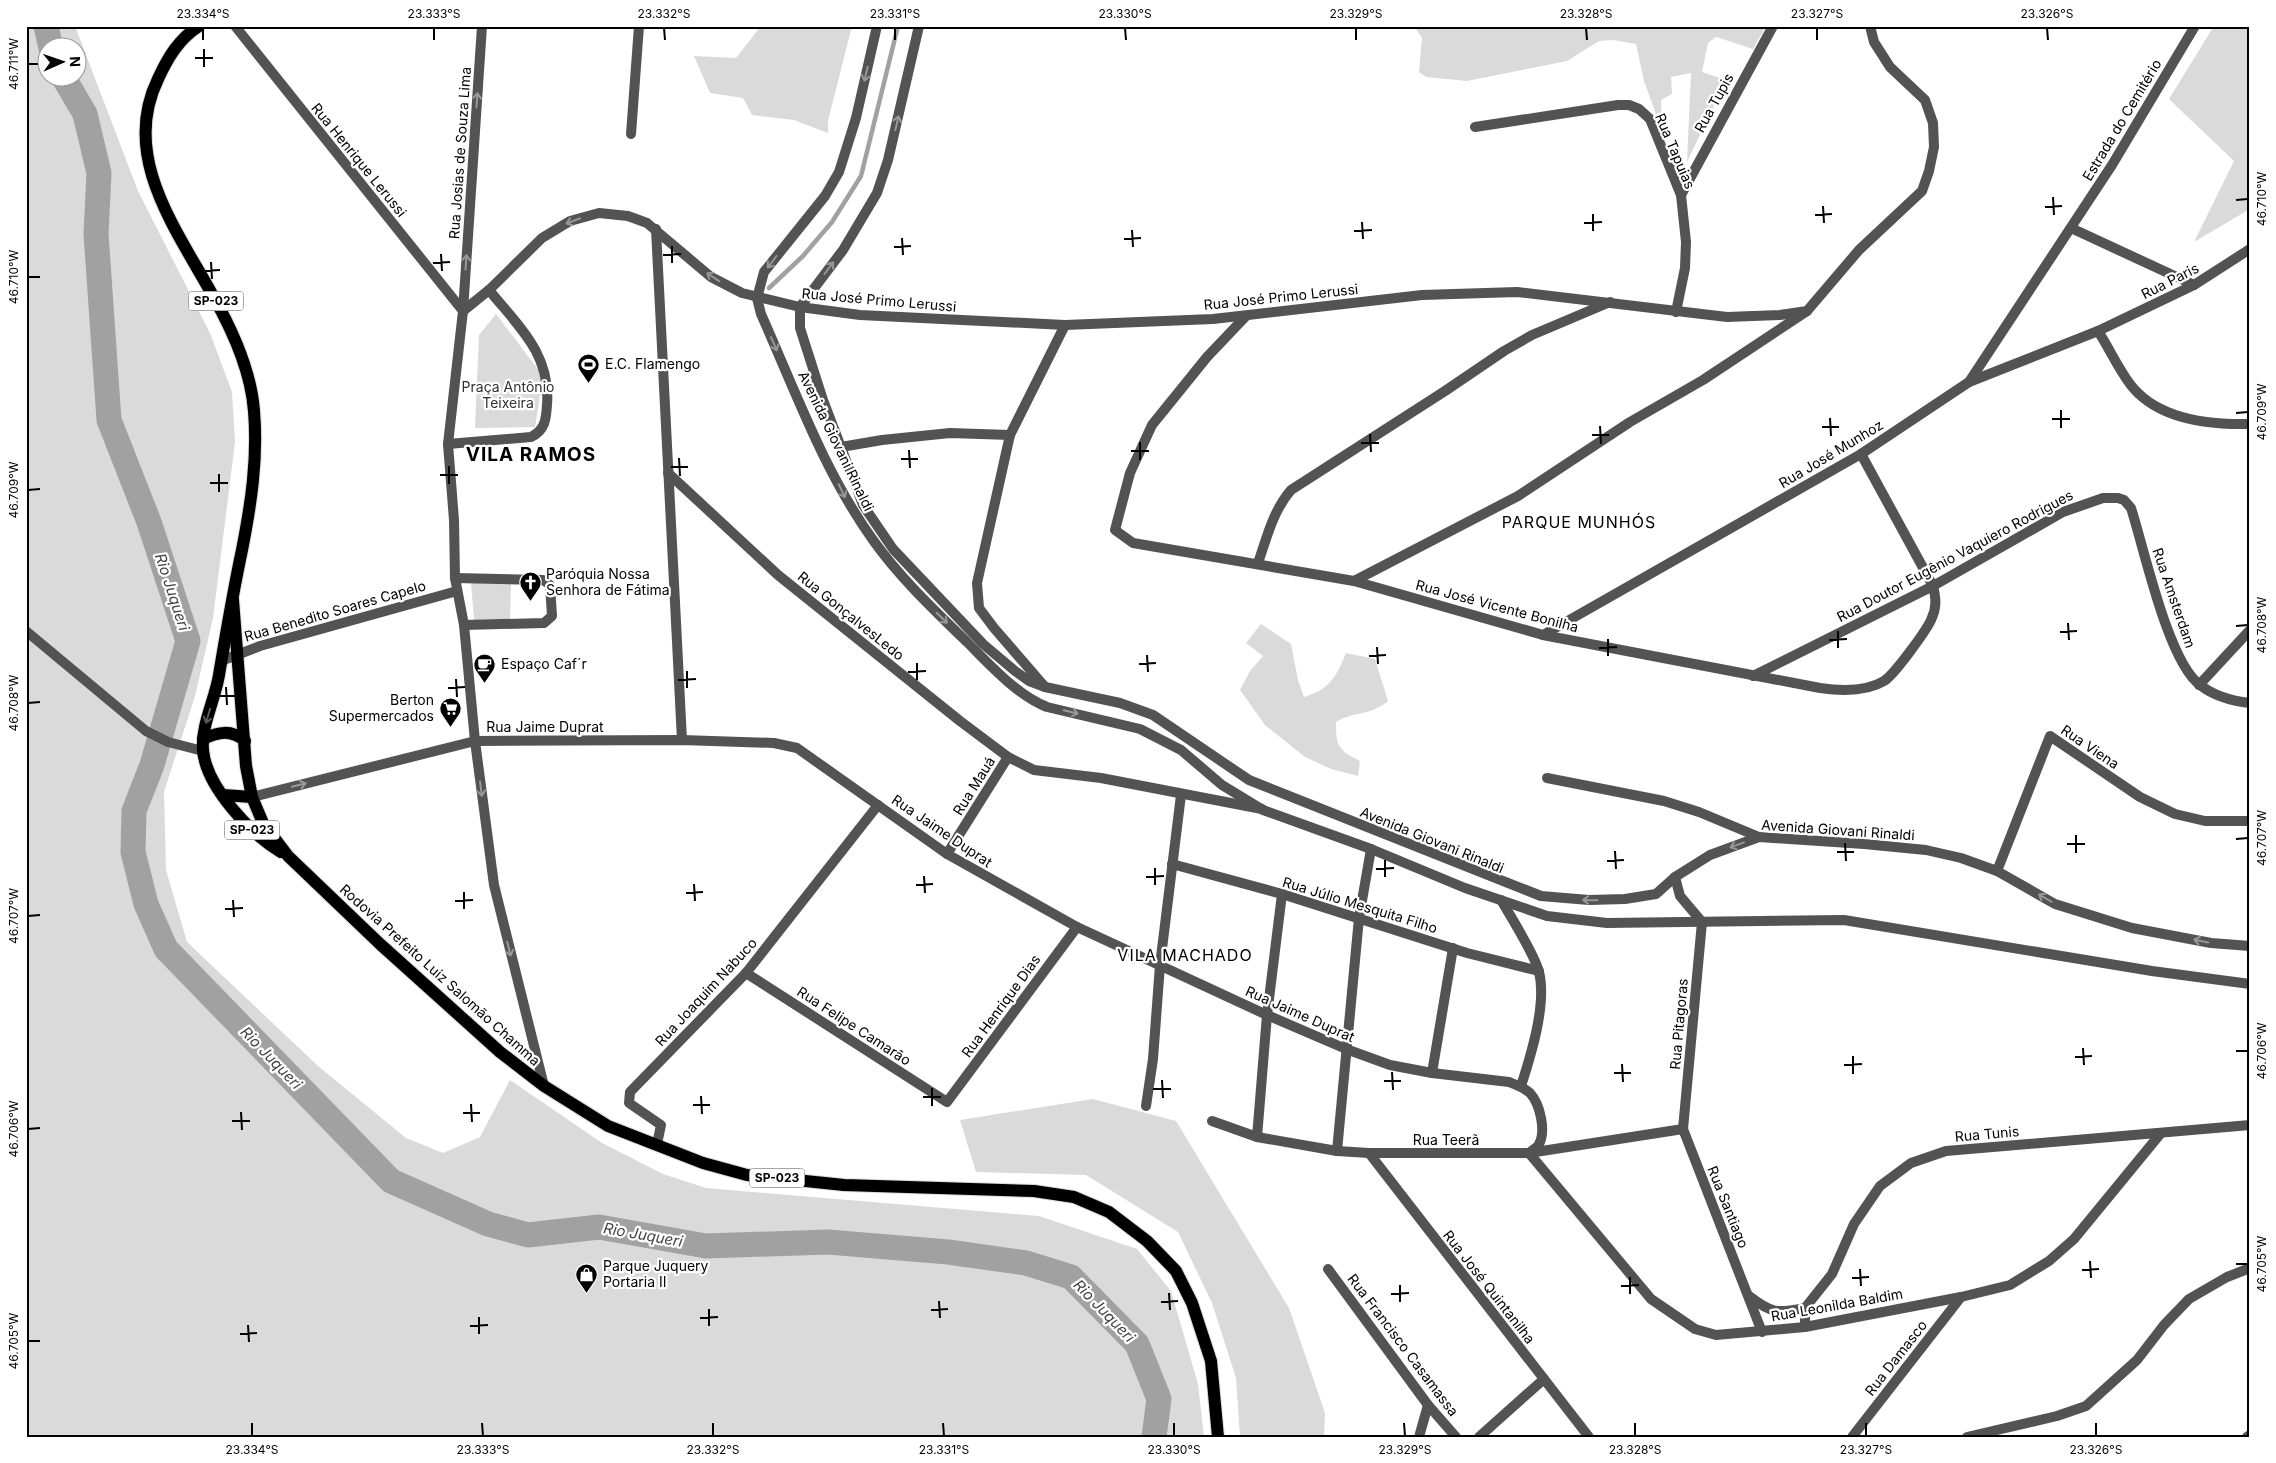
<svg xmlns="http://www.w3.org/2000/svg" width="2276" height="1463" viewBox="0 0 2276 1463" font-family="Inter,sans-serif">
	<rect width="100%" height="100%" fill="#fff"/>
	<!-- green -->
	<g fill="#dadada" fill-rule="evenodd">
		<path d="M26,26H75L138,191L210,333L232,392L235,442L213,618L195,696L164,792L166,870L187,942L318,1066L406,1138L443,1153L480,1137L510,1080L602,1143L663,1174L706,1188L1039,1216L1137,1249L1171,1291L1198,1384L1204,1437H26ZM48,48H78V78H48Z"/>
		<polygon points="761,26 852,26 828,121 828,133 794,120 752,115 743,98 710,93 694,56 736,58"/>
		<polygon points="1414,26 1766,26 1753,49 1716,37 1708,43 1702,72 1726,80 1687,162 1691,73 1671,77 1672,94 1661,100 1662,131 1644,81 1636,44 1613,40 1599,41 1567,61 1467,81 1426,77 1419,72 1422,38"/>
		<polygon points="2214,26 2250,26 2250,209 2194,242 2234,161 2169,99"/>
		<polygon points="496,314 543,376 535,427 475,428 479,335"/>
		<polygon points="471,582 511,583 510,619 474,620"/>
		<path d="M1261,624L1291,644L1298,680L1304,697C1329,690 1337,676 1346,653L1375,659L1388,701C1369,717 1356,710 1336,722C1336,746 1338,750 1360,761L1358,776L1331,769L1305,757L1265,725L1240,690L1250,671L1263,656L1246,643Z"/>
		<polygon points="1093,1099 1176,1121 1289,1308 1325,1413 1324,1437 1240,1437 1236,1378 1212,1303 1178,1232 1086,1175 976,1172 960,1120"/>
	</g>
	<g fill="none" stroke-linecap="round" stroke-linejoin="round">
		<!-- stream -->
		<polyline stroke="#a1a1a1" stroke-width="4.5" points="769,288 803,256 832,222 861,176 898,26"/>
		<!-- river -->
		<g stroke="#a1a1a1" stroke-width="25">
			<polyline points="46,26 51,48"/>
			<polyline points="64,78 85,114 99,173 96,234 109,420 149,522 188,641 152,765 134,811 133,852 146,904 166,949 391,1181 488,1224 528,1235 599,1227 706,1246 828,1242 948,1252 1026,1263 1071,1277 1137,1344 1159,1399 1154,1437"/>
		</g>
		<defs>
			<g id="primary">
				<path d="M199,26C179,39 168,57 158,79C120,157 177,230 213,296C233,331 251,371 254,411C258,459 251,504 242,550C233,592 226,634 219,675C215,700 201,725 203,750C206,787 251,834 281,852"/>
				<polyline points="233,600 246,766 252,797 263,823 288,856 380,944 500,1052 544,1086 608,1126 703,1163 747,1175 844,1185 1034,1191 1074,1197 1109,1212 1147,1241 1176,1271 1192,1303 1211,1361 1218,1437"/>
				<path d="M203,739C218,732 231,729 245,741"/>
				<polyline points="223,795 252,797"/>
			</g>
		</defs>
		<!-- primary casing -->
		<use href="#primary" stroke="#dbdbdb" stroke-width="14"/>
		<!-- minor -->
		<g stroke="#535353" stroke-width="10">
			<polyline points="235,26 463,311"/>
			<polyline points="482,26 463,311 448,444 454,520 455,578 464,625 475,741 494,885 544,1086"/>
			<polyline points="1475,127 1618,105 1629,105 1639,109 1650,119 1681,195 1686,242 1685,268 1676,312"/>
			<polyline points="631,134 639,26"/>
			<polyline points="1681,195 1773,26"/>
			<polyline points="2071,228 2194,285"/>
			<polyline points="656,229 682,740"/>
			<polyline points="463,311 489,290 542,238 570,221 599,213 628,216 647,223 711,277 742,293 800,307"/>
			<path d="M1246,316L1207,357L1152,425L1130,473L1115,530L1133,543L1354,581L1543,635L1820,688C1841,691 1866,692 1884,681C1894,675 1926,631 1931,620C1937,608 1936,598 1933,586L1861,454"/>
			<path d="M2098,331C2109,348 2118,368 2130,384C2157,420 2209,425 2250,424"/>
			<polyline points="1969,382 2098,331 2194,285 2250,249"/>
			<path d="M448,444L531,437C545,430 546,420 547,405C551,354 519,327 489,290"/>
			<polyline points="841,447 882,440 950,433 1010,435"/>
			<polyline points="668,473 778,575 960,721 1008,757 1034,770 1101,778 1262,809"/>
			<path d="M1258,563C1267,537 1273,511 1291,490L1445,391L1504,351L1532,335L1610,302"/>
			<polyline points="455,578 543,580 550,585 552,616 544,623 464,625"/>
			<polyline points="1354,581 1518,496 1630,422 1703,380 1807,311"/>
			<polyline points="26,631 146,731 168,742 203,751"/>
			<polyline points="1543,635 1861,454 1969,382 2112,165 2195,26"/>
			<polyline points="221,661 260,646 457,591"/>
			<path d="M1753,676L1933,586L2063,512L2103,498H2118L2124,500L2131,508C2144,548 2168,662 2200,685C2214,696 2232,701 2250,703"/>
			<polyline points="2199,685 2250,630"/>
			<polyline points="1045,687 994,628 979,608 977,583 1010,435 1065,325"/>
			<polyline points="1547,778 1664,801 1699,812 1759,837"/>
			<polyline points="947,854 1008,757"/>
			<polyline points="1172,864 1282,894 1467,953 1539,971"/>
			<polyline points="1997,871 2050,736 2140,797 2175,814 2205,821 2250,821"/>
			<path d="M1501,900C1511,917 1535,955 1539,972C1547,1004 1531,1055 1521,1086"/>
			<polyline points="1702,922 1683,1129 1762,1332"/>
			<polyline points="746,973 947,1102 1077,927"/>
			<polyline points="1432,1073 1453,948"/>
			<polyline points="1146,1106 1153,1059 1160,965 1181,795"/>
			<polyline points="1212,1121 1257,1137 1337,1151 1369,1153"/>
			<polyline points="1257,1137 1267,1015 1282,894"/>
			<polyline points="657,1144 661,1125 629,1103 630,1092 746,973 878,805"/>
			<polyline points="1337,1151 1359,918 1371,849"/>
			<polyline points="1529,1153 1651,1299 1695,1329 1716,1335 1805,1327 1961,1297 2010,1285 2049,1261 2074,1239 2161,1133"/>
			<polyline points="1529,1153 1683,1129"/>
			<polyline points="1328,1269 1428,1405 1456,1437"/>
			<path d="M1749,1296C1772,1314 1777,1313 1805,1308"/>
			<polyline points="1805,1327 1805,1308 1832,1274 1854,1224 1880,1186 1911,1163 1946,1151 2250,1125"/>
			<polyline points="1544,1379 1589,1437"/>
			<polyline points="1419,1437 1428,1405"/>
			<polyline points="1852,1437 1961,1297"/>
			<polyline points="1967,1437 2057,1416 2086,1406 2137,1360 2164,1325 2189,1299 2227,1277 2250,1268"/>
			<polyline points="2247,1437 2250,1435"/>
		</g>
		<!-- tertiary -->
		<g stroke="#535353" stroke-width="10">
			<path d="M877,26L856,118L839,172L825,196L764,272L757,298L761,314C795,390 824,472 873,540C900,578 935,611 968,643C991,666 1017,695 1047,707L1140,729L1181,750L1222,785L1263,810L1371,849L1465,888L1547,916L1607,923L1844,920L2152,971L2250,984"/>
			<polyline points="800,307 800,328 823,400 863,505 893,549 983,644 1015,671 1029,681 1045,687 1120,703 1153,715 1249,780 1541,896 1589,900 1625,899 1656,894 1675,877 1710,855 1759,837 1864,844 1926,850 1961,858 1997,871 2055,904 2132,928 2211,943 2250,946"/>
			<polyline points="800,307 860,315 1065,325 1213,319 1422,295 1517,292 1727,317 1780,315 1807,311 1859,250 1922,191 1929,171 1934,147 1933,123 1925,100 1890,67 1874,42 1870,26"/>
			<polyline points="800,307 843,250 877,193 888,160 919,26"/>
			<path d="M252,797L475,741L682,740L774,743L797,748L947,854L1077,927L1267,1015L1346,1049L1390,1065L1432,1073L1509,1082C1517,1085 1523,1087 1530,1093C1540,1104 1547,1132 1538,1146C1536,1148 1531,1151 1529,1153H1369"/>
			<polyline points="1675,877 1680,896 1702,922"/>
			<polyline points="1369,1153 1544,1379 1479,1437"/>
		</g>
		<!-- primary -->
		<use href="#primary" stroke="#000" stroke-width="12"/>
	</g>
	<!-- one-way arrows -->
	<defs><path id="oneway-shaft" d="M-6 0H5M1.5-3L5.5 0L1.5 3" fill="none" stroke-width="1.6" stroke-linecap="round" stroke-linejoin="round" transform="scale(1.25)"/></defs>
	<g stroke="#989898">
		<use href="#oneway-shaft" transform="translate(866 74) rotate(103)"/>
		<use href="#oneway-shaft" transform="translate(477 100) rotate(-86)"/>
		<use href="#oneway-shaft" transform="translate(897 123) rotate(-77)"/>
		<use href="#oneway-shaft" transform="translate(573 221) rotate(159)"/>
		<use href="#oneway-shaft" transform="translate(466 262) rotate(-86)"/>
		<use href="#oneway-shaft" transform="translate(772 262) rotate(127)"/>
		<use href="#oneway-shaft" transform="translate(829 268) rotate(-53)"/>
		<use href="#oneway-shaft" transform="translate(713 277) rotate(-147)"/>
		<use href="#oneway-shaft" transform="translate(774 344) rotate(66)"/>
		<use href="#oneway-shaft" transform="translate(842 491) rotate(64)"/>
		<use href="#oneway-shaft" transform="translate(942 618) rotate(44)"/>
		<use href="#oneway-shaft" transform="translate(1071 712) rotate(13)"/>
		<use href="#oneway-shaft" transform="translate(299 785) rotate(-14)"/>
		<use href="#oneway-shaft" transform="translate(481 789) rotate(83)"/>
		<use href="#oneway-shaft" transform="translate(1737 845) rotate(160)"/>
		<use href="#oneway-shaft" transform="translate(2045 898) rotate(-150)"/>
		<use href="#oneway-shaft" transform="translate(1590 900) rotate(-179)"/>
		<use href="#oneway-shaft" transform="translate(2201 941) rotate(-169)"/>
		<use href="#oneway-shaft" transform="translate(509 949) rotate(76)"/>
	</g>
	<use stroke="#595959" href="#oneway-shaft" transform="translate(208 716) rotate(106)"/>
	<!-- ticks -->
	<path fill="none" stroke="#000" stroke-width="2" d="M203,28V40M434,28V40M664,28L665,40M895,28V40M1125,28L1126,40M1356,28V40M1586,28L1587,40M1817,28V40M2047,28L2048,40M204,49V67M195,58H213M28,64H40M2053,197L2054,215M2236,200L2248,199M1823,206L1824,223M2045,207L2062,206M1593,214V231M1815,215L1832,214M1362,222L1363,239M1584,223L1602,222M1132,230L1133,247M1354,231L1372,230M902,238L903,255M1124,239L1141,238M672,246V263M894,247L911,246M441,254L442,271M663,255L681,254M211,262L212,279M433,263L450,262M203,271L220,270M28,277H40M2061,410V428M2236,413L2248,412M1830,418L1831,436M2052,419H2070M1600,426L1601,444M1822,427H1839M1370,434L1371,452M1592,435H1609M1140,442V460M1361,443H1379M909,450L910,468M1131,451H1149M679,458L680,476M901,459H918M449,466V484M671,467H688M219,474V492M440,475H458M210,483H228M28,490L40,489M2068,623L2069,640M2236,626L2248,625M1838,631V648M2060,632L2077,631M1608,639V656M1829,640L1847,639M1377,647L1378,664M1599,648L1617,647M1147,655L1148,672M1369,656L1386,655M917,663V680M1139,664L1156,663M687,671V688M908,672L926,671M456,679L457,697M678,680L696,679M226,687L227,705M448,688L465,687M218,696H235M28,703L40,702M2076,835V853M2236,839L2248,838M1845,843L1846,861M2067,844H2085M1615,851L1616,869M1837,852H1854M1385,860V877M1607,861L1624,860M1155,868V885M1376,869L1394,868M924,876L925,893M1146,877L1164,876M694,884L695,901M916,885L933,884M464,892V909M686,893L703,892M233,900L234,917M455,901L473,900M225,909L243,908M28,916L40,915M2083,1048L2084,1065M2236,1051H2248M1853,1056V1074M2075,1057L2092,1056M1622,1064L1623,1082M1844,1065L1862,1064M1392,1072L1393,1090M1614,1073H1631M1162,1080L1163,1098M1384,1081H1401M932,1088V1106M1153,1089H1171M701,1096L702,1114M923,1097H941M471,1104L472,1122M693,1105H710M241,1112L242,1130M463,1113H480M232,1121H250M28,1129L40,1128M2090,1261L2091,1278M2236,1264H2248M1860,1269L1861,1286M2082,1270L2099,1269M1630,1277V1294M1852,1278L1869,1277M1400,1285V1302M1621,1286L1639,1285M1169,1293L1170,1310M1391,1294L1409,1293M939,1301L940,1318M1161,1302L1178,1301M709,1309V1326M931,1310L948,1309M479,1317V1334M700,1318L718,1317M248,1325L249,1342M470,1326L488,1325M240,1334L257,1333M28,1341H40M252,1423V1436M482,1423L483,1436M713,1423V1436M943,1423L944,1436M1174,1423V1436M1404,1423L1405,1436M1635,1423V1436M1866,1423V1436M2096,1423V1436"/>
	<!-- icons -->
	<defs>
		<symbol id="stadium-pin" viewBox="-11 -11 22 30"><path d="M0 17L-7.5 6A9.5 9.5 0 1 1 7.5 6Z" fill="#000" stroke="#fff"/><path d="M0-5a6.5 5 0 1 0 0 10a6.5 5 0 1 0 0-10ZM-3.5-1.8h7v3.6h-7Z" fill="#fff"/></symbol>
		<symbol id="church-pin" viewBox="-11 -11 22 30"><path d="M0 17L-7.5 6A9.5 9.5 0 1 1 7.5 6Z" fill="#000" stroke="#fff"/><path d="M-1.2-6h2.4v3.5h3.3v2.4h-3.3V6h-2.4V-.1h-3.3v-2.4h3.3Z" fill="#fff"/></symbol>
		<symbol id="cafe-pin" viewBox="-11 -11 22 30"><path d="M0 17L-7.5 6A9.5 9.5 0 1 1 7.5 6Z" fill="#000" stroke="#fff"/><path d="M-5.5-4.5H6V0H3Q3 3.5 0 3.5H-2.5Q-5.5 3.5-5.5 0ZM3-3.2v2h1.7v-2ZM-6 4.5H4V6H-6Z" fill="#fff"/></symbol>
		<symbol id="supermarket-pin" viewBox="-11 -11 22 30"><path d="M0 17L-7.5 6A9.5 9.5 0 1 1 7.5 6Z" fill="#000" stroke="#fff"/><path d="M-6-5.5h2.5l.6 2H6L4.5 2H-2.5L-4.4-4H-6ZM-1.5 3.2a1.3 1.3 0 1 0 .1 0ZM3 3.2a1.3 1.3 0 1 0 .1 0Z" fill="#fff"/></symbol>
		<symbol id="shop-pin" viewBox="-11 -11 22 30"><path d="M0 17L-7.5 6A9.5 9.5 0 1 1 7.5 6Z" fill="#000" stroke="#fff"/><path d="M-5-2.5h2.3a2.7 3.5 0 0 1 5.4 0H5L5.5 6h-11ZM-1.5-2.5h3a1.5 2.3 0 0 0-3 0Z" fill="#fff"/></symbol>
	</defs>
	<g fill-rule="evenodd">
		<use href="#stadium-pin" x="576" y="352" width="25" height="34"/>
		<use href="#church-pin" x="518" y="570" width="25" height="34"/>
		<use href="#cafe-pin" x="472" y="652" width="25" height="34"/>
		<use href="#supermarket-pin" x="438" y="696" width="25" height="34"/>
		<use href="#shop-pin" x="574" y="1262" width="25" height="34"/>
	</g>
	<g text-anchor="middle" stroke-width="4.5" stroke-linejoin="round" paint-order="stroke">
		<!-- shield labels -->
		<g fill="#fff" stroke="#4c4c4c" stroke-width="1">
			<rect x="188.5" y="291.5" width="55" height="19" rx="4"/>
			<rect x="224.5" y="820.5" width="55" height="19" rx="4"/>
			<rect x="749.5" y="1168.5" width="55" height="19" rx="4"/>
		</g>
		<g font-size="12" font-weight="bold" fill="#000">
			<text x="216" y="305">SP-023</text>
			<text x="252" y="834">SP-023</text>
			<text x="777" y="1182">SP-023</text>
		</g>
		<!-- street labels -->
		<g font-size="14" fill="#000" stroke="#fff">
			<text transform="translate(1714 103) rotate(-61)" y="5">Rua Tupis</text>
			<text transform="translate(2122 120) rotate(-59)" y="5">Estrada do Cemitério</text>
			<text transform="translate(1675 151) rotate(67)" y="5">Rua Tapuias</text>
			<text transform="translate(460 153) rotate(-86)" y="5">Rua Josias de Souza Lima</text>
			<text transform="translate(359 160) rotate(51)" y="5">Rua Henrique Lerussi</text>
			<text transform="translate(2170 281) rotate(-27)" y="5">Rua Paris</text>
			<text transform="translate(1281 297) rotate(-6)" y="5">Rua José Primo Lerussi</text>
			<text transform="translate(879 300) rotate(5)" y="5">Rua José Primo Lerussi</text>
			<text transform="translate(836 441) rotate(64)" y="5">Avenida Giovani Rinaldi</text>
			<text transform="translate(1831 454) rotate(-31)" y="5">Rua José Munhoz</text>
			<text transform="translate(1955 556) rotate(-28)" y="5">Rua Doutor Eugênio Vaquiero Rodrigues</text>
			<text transform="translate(2174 598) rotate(71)" y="5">Rua Amsterdam</text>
			<text transform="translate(1497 606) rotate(15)" y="5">Rua José Vicente Bonilha</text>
			<text transform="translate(335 611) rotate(-16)" y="5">Rua Benedito Soares Capelo</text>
			<text transform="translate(851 616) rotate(39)" y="5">Rua GonçalvesLedo</text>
			<text x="545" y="732">Rua Jaime Duprat</text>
			<text transform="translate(2090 747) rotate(34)" y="5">Rua Viena</text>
			<text transform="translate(974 786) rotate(-58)" y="5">Rua Mauá</text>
			<text transform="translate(1838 830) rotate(4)" y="5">Avenida Giovani Rinaldi</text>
			<text transform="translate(942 831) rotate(34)" y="5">Rua Jaime Duprat</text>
			<text transform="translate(1432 840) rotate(22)" y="5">Avenida Giovani Rinaldi</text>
			<text transform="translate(1360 905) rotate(17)" y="5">Rua Júlio Mesquita Filho</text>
			<text transform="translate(440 975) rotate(42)" y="5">Rodovia Prefeito Luiz Salomão Chamma</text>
			<text transform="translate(706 992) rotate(-47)" y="5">Rua Joaquim Nabuco</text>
			<text transform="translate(1001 1006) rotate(-54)" y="5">Rua Henrique Dias</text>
			<text transform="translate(1300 1014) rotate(24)" y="5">Rua Jaime Duprat</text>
			<text transform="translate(1679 1024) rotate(-85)" y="5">Rua Pitagoras</text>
			<text transform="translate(854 1026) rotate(33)" y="5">Rua Felipe Camarão</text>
			<text transform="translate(1987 1134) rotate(-5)" y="5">Rua Tunis</text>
			<text x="1446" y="1145">Rua Teerã</text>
			<text transform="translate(1728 1207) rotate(68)" y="5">Rua Santiago</text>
			<text transform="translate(1489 1287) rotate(52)" y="5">Rua José Quintanilha</text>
			<text transform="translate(1837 1305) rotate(-10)" y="5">Rua Leonilda Baldim</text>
			<text transform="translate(1403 1345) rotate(53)" y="5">Rua Francisco Casamassa</text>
			<text transform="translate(1896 1358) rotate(-52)" y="5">Rua Damasco</text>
		</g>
		<!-- poi labels -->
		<g font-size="14" fill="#000" stroke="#fff" text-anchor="start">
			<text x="605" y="369">E.C. Flamengo</text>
			<text x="546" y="579">Paróquia Nossa<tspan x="546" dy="16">Senhora de Fátima</tspan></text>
			<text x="501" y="669">Espaço Caf´r</text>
			<text x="434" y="705" text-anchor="end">Berton<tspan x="434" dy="16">Supermercados</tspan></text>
			<text x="603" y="1271">Parque Juquery<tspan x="603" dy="16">Portaria II</tspan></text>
		</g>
		<!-- park labels -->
		<g font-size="14" fill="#313131" stroke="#fff">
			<text x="508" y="392">Praça Antônio<tspan x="508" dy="16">Teixeira</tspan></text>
		</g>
		<!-- water labels -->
		<g font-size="15" font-style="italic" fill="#424242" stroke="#fff">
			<text transform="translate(172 592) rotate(72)" y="5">Rio Juqueri</text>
			<text transform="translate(271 1058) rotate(46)" y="5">Rio Juqueri</text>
			<text transform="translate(643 1235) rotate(10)" y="5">Rio Juqueri</text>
			<text transform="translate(1104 1311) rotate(46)" y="5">Rio Juqueri</text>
		</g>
		<!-- quarter labels -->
		<g font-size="16" letter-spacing="1" fill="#000" stroke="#fff">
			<text x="1579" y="528">PARQUE MUNHÓS</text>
			<text x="1185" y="961">VILA MACHADO</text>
		</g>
		<!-- district labels -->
		<g font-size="19" font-weight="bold" letter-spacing="1" fill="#000" stroke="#fff">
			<text x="531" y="461">VILA RAMOS</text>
		</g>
	</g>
	<!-- border -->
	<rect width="2276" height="1463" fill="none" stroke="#ffffff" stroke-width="55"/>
	<!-- north arrow -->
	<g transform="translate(62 62) rotate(88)"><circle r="24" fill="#ffffff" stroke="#999999"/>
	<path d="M0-4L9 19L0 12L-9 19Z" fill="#000000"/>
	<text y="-8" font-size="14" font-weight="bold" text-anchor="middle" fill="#000000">N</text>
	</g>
	<rect x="28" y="28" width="2220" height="1408" fill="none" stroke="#000" stroke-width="2"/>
	<g font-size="12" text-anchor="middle" fill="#000">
		<text x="203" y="18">23.334°S</text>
		<text x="434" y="18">23.333°S</text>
		<text x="664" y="18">23.332°S</text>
		<text x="895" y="18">23.331°S</text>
		<text x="1125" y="18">23.330°S</text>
		<text x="1356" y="18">23.329°S</text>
		<text x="1586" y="18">23.328°S</text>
		<text x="1817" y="18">23.327°S</text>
		<text x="2047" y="18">23.326°S</text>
		<text transform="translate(14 64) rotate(-90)" y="4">46.711°W</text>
		<text transform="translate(2262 199) rotate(-90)" y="4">46.710°W</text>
		<text transform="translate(14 277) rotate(-90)" y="4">46.710°W</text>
		<text transform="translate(2262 412) rotate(-90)" y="4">46.709°W</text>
		<text transform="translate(14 490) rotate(-90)" y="4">46.709°W</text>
		<text transform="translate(2262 625) rotate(-90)" y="4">46.708°W</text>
		<text transform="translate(14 703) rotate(-90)" y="4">46.708°W</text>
		<text transform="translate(2262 838) rotate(-90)" y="4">46.707°W</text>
		<text transform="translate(14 916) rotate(-90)" y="4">46.707°W</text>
		<text transform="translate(2262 1051) rotate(-90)" y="4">46.706°W</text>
		<text transform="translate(14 1129) rotate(-90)" y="4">46.706°W</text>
		<text transform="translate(2262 1264) rotate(-90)" y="4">46.705°W</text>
		<text transform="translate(14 1341) rotate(-90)" y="4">46.705°W</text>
		<text x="252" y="1454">23.334°S</text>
		<text x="483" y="1454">23.333°S</text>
		<text x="713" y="1454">23.332°S</text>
		<text x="944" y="1454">23.331°S</text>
		<text x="1174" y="1454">23.330°S</text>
		<text x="1405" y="1454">23.329°S</text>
		<text x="1635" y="1454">23.328°S</text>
		<text x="1866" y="1454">23.327°S</text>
		<text x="2096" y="1454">23.326°S</text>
	</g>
</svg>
